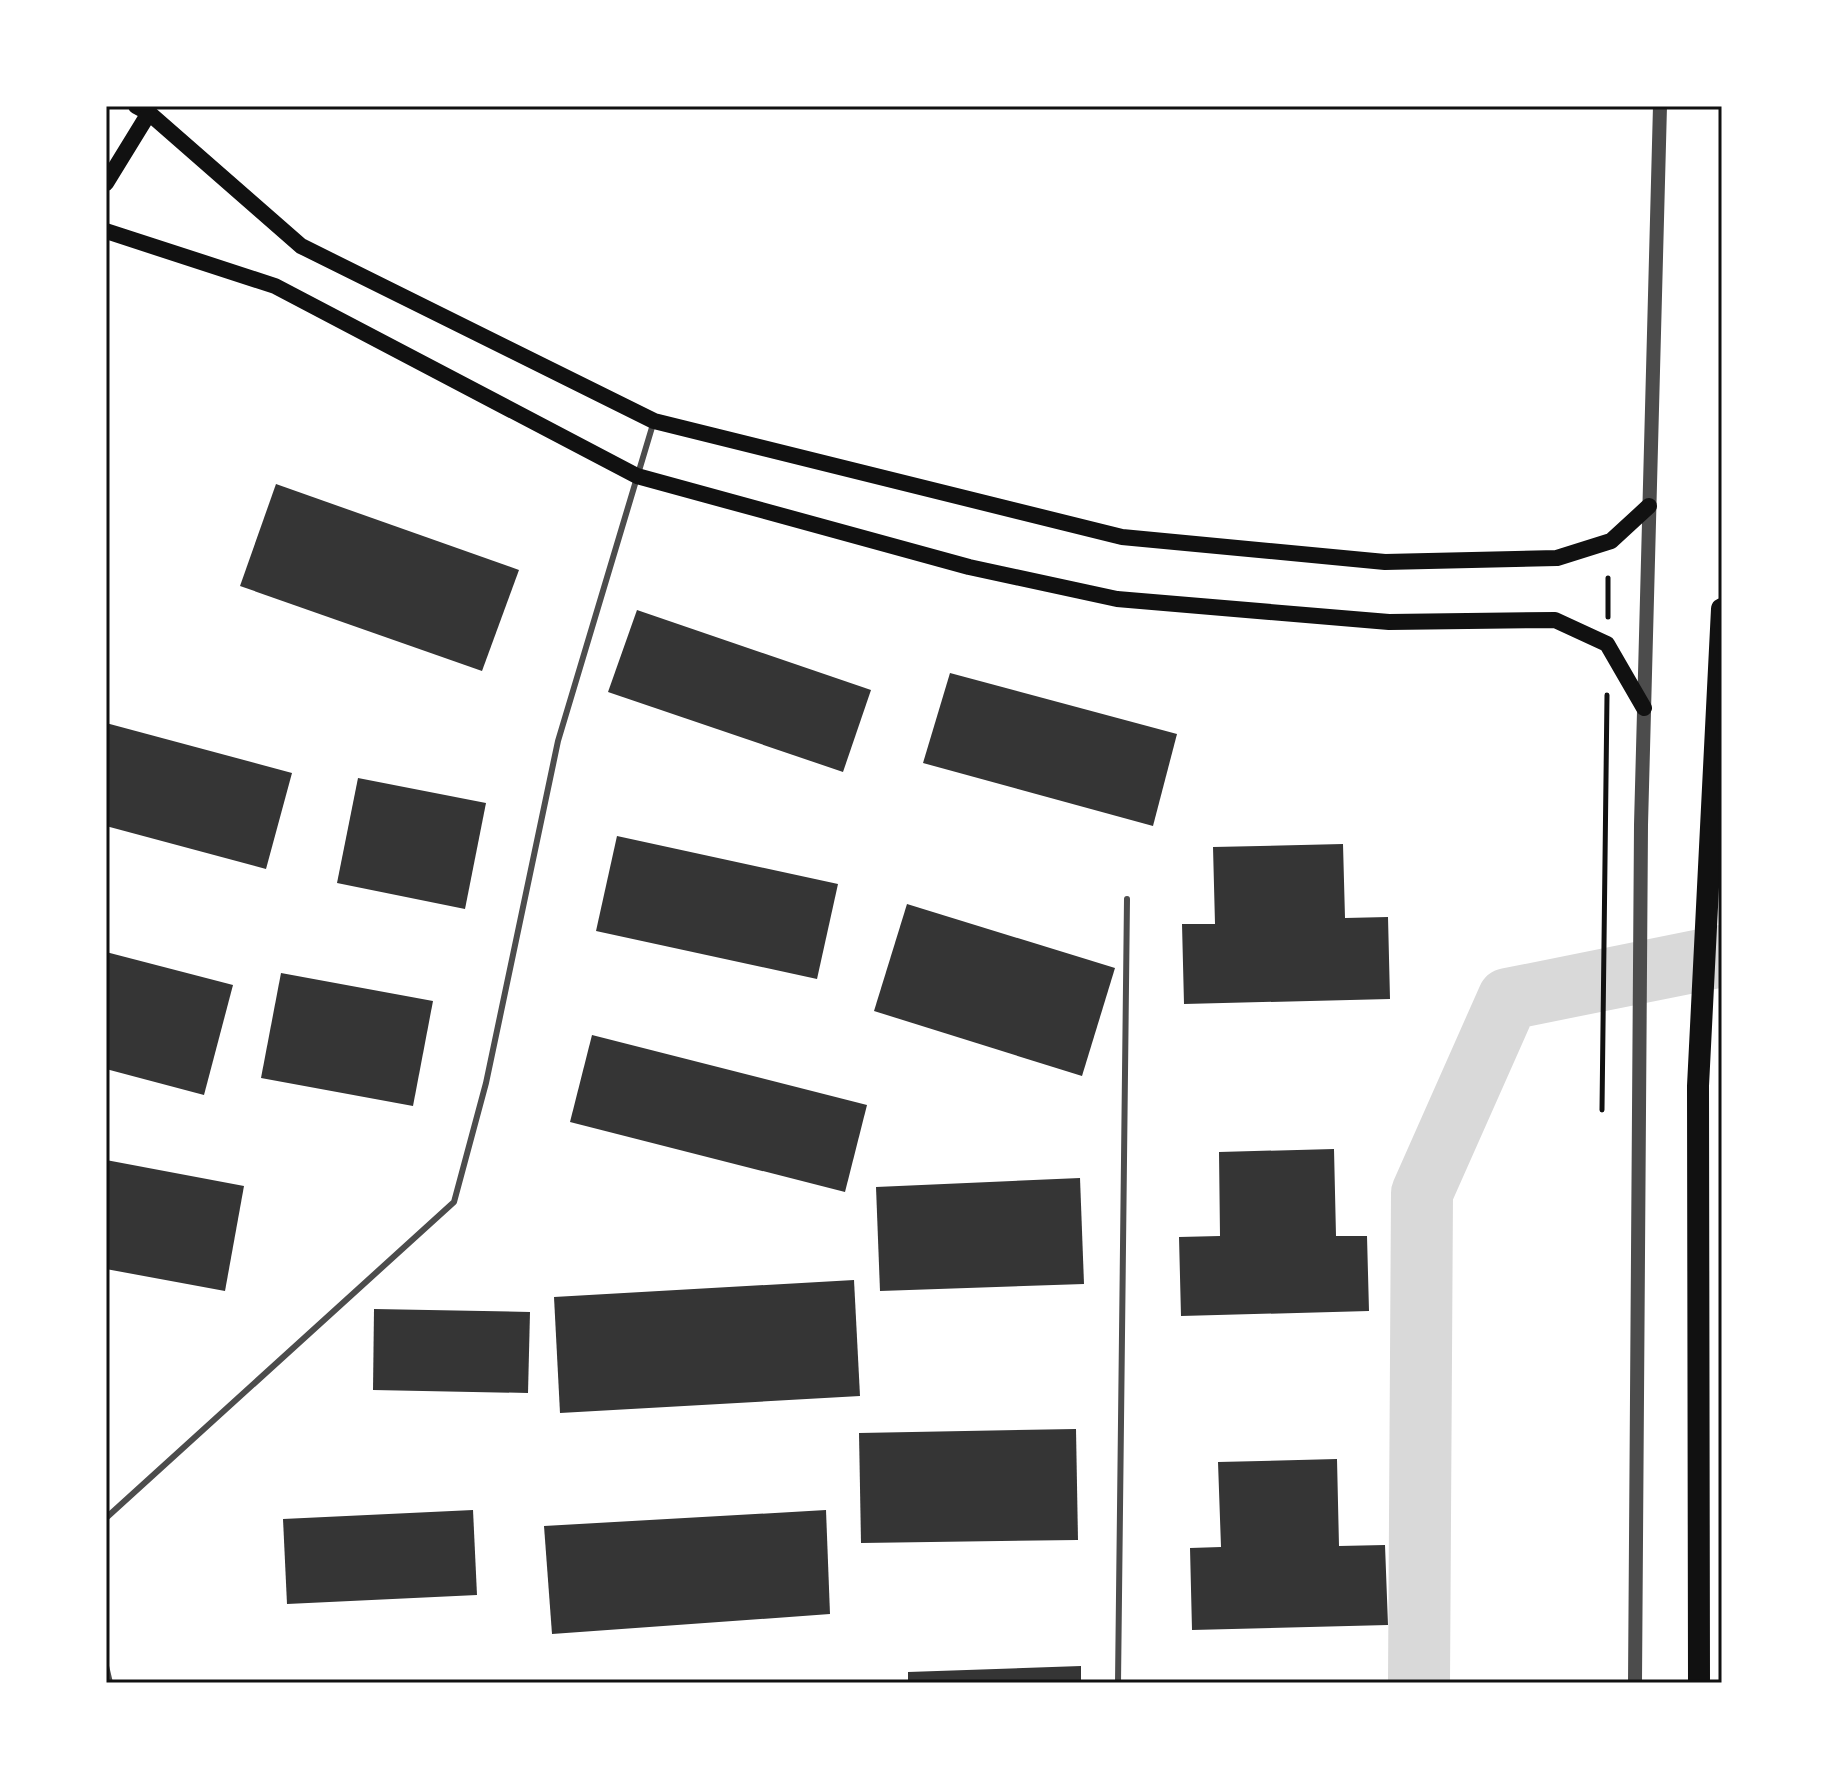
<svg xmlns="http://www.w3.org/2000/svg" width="1828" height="1789" viewBox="0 0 1828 1789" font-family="'Titillium Web',sans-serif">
	<rect width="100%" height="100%" fill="#fff"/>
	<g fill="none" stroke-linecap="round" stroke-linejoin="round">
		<!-- river -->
		<polyline stroke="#d9d9d9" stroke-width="62" points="1419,1683 1422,1193 1508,999 1722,956"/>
	</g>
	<!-- building -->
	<g fill="#353535">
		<polygon points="276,484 519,570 482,671 240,586"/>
		<polygon points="637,610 871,690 843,772 608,692"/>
		<polygon points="950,673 1177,734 1153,826 923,763"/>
		<polygon points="106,723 292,773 266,869 106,826"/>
		<polygon points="358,778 486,803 465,909 337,883"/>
		<polygon points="617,836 838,884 817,979 596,931"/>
		<polygon points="1343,844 1345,918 1388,917 1390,999 1184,1004 1182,924 1215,924 1213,847"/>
		<polygon points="907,904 1115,968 1082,1076 874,1011"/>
		<polygon points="106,952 233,985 204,1095 106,1069"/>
		<polygon points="281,973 433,1001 413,1106 261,1078"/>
		<polygon points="592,1035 867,1105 845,1192 570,1122"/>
		<polygon points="1334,1149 1336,1236 1367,1236 1369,1311 1181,1316 1179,1237 1220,1236 1219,1152"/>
		<polygon points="106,1160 244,1186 225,1291 106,1269"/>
		<polygon points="1080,1178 1084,1284 880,1291 876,1187"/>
		<polygon points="854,1280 860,1396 560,1413 554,1297"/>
		<polygon points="374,1309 530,1312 528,1393 373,1390"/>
		<polygon points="1076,1429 1078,1540 861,1543 859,1433"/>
		<polygon points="1337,1459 1339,1546 1385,1545 1388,1625 1192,1630 1190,1548 1221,1547 1218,1462"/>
		<polygon points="473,1510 477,1595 287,1604 283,1519"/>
		<polygon points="826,1510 830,1614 552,1634 544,1526"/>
		<polygon points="1081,1666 1081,1683 908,1683 908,1672"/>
	</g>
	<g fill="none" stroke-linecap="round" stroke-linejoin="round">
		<!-- path -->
		<g stroke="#111" stroke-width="5">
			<polyline points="1608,617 1608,578"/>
			<polyline points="1602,1110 1607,695"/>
		</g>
		<!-- service -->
		<g stroke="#4c4c4c" stroke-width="6">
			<polyline points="106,1518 454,1202 486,1083 558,741 653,424"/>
			<polyline points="106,1666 110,1683"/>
			<polyline points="1118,1683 1127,899"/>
		</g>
		<!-- tertiary -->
		<polyline stroke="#4c4c4c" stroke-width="14" points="1635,1683 1641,825 1660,106"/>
		<!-- secondary -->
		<g stroke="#111" stroke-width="16">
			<polyline points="136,106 149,113 301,246 654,421 1122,537 1385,562 1557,558 1611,541 1649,506"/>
			<polyline points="106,183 149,113"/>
			<polyline points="106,231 275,286 637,476 969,567 1117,599 1389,622 1555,620 1607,644 1644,708"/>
		</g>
		<!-- trunk -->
		<polyline stroke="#111" stroke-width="22" points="1699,1683 1698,1086 1722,609"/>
	</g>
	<!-- border -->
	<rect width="1828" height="1789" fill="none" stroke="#ffffff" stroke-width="216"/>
	<rect x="108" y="108" width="1612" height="1573" fill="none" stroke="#111" stroke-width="3"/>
</svg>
